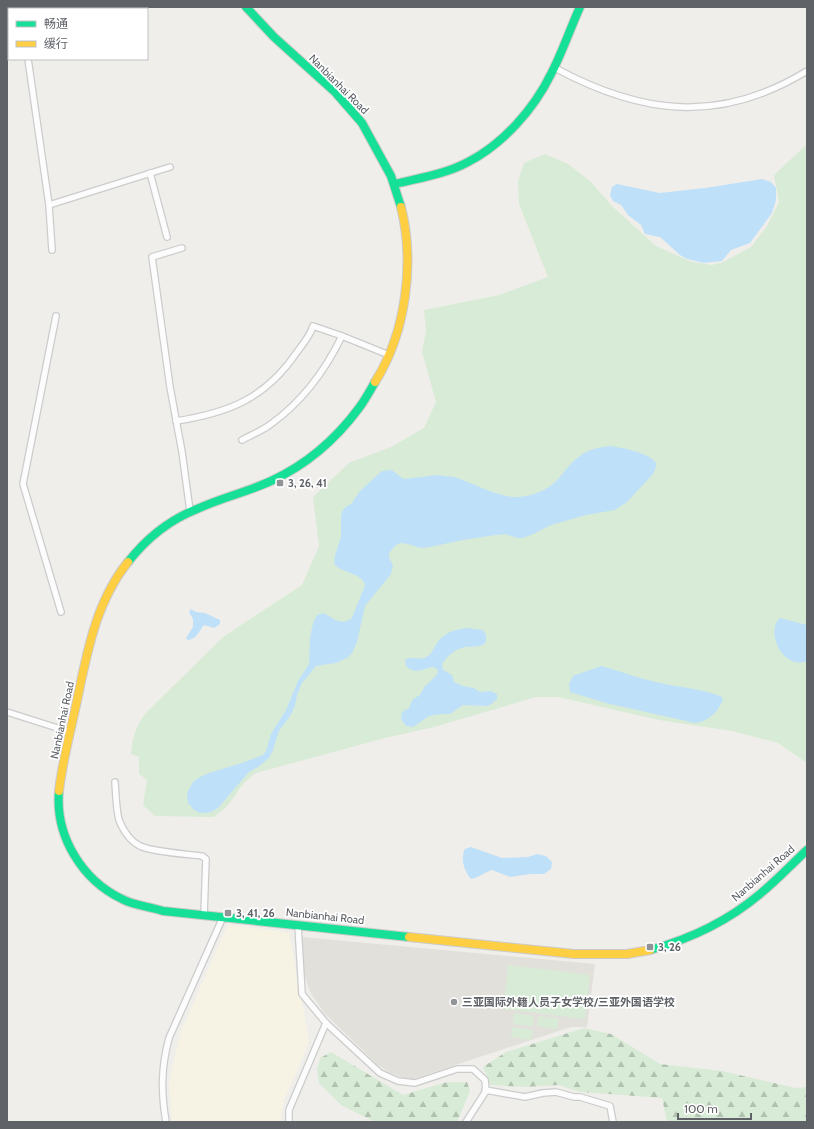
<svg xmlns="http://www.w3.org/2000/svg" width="814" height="1129" viewBox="0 0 814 1129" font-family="Cabin,'Noto Sans SC',sans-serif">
	<defs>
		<pattern id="forest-firs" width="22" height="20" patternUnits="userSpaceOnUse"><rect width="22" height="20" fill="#d8ebd6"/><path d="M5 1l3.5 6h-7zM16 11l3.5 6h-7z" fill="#b2c2b1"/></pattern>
	</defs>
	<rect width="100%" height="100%" fill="#efeeea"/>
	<!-- commercial -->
	<polygon fill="#f7f3e4" points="228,924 289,933 309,1040 302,1060 284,1100 280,1122 172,1122 169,1083 180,1034"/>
	<!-- education -->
	<polygon fill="#e2e0da" points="302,937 595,964 587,1027 571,1027 413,1079 404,1078 391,1073 379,1066 324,1013 310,992 303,970"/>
	<!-- grass -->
	<g fill="#d8ebd6">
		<path d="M807,144V763L778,743L732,731L659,720L558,697H536L434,727L385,738L256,773C240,784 240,790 229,804C225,809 219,812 214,817L155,816L143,805L147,780L139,774V757L131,754C132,738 136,726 146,713L223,637L302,585L319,546L313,497L349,463L391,447L424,428L436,402L422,352L426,331L424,310L499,295L548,277L519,204L518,181L524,163L545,154L568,164L590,181L613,207L656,246L692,262L712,265L723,262L751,247L767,226L779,202L774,175Z"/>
		<polygon points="508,965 590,975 585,1019 503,1009"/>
		<polygon points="514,1013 534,1016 533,1026 513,1024"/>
		<polygon points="539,1016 559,1019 557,1029 537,1026"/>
		<polygon points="512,1027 533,1030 531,1040 511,1037"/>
	</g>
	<!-- forest -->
	<g fill="url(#forest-firs)">
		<polygon points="584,1028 611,1034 660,1064 722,1071 796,1088 807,1087 807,1122 667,1122 662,1098 581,1092 558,1085 524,1087 491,1085 483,1067 506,1052"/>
		<polygon points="331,1052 403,1095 447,1082 467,1082 470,1091 457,1122 375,1122 341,1105 319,1083 317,1070 320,1058"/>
	</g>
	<!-- water -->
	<g fill="#bfe0f9">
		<polygon points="762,179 771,182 776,188 776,200 772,213 750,243 731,250 722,261 704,263 687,259 680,255 660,237 645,234 641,225 628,215 621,205 613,201 610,195 612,187 617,184 660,193 705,188"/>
		<path d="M611,446C623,448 650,453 656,463V467L653,474L627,502L615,510L586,515L551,525L533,534L523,538H517L505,534L496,535L463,540L430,547L421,548L408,544L400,543L396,545L389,553V557L393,566L391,574L365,606L357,642L352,653L347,658L336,663L316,666L302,683L297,695L295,706L290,716L279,731L273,750L269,758L258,767L249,772L218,808L211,812L205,813H200L194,810L188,803L187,793L193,782L198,778L209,773L245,762L263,755L266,751L271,734L286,710L298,681L309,664L310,638L313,623L317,615L323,613C333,617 341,627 352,618L365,585C362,573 342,573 334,564L335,555L341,537V515L344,508L351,504L360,491L382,471L392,470L402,478L405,479L437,475L454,477C473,483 492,494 512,497C529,498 548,491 559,478C566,470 571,462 580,456C589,449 600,447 611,446Z"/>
		<path d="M191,609L196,612L205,613L220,620V624L214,628L204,625C199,631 197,639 188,640L186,638L193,627V619L189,612Z"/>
		<path d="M780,618L807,625V661C782,671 765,630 780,618Z"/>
		<path d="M467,628L483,630L486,635V642C481,648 473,646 465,647C455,649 448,655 442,664L443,670L452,675L454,682L463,686L474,688L480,692L491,691L497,694V699L490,705L487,706L463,705L450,714H442L429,716L413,727L406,726L401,719L402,712L409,708L413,699L420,695L425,686L435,677L438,672L437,669L433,667C423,669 414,675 406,666L405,660C411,655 419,661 426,657C431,655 433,649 436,645C443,632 454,630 467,628Z"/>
		<path d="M601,666C623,672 643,680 665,684C684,688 704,689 722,697L723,699C719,712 707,722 695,723L606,703L570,692L569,684L573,676Z"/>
		<path d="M471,847L502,858L528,857L537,854L546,856L552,862L551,869L544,874H531L510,877L492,870C485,872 478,878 471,879C464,870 460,859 465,849Z"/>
	</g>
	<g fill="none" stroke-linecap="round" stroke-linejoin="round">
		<defs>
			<g id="street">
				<polyline points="7,21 9,24"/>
				<polyline points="28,59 49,205 52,250"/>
				<path d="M555,68C642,115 720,124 807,71"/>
				<polyline points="150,173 167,237"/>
				<polyline points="49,205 170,167"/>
				<polyline points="182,248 152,257 170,387 182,452 190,511"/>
				<polyline points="56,316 23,484 61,612"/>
				<path d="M176,421C229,413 266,398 297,352C303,344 310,336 313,326L342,336L389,355"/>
				<path d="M242,440C251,435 262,431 271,424C303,401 325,371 342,336"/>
				<polyline points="7,712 70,732"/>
				<path d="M115,782C116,795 116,808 119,820C123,830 130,841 140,846C153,852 186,854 202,856L206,859L204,915"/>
				<polyline points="298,925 302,994 326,1023 380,1073 398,1081 415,1083 457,1069 473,1069 485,1080 486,1091 466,1122"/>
				<polyline points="485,1090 525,1097 543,1093 556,1092 574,1097 580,1097 610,1106 613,1122"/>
				<path d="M166,1122C161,1092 161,1068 169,1038L223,917"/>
				<polyline points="289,1122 289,1110 326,1023"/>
			</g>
			<g id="fast">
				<polyline points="246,7 274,37 335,92 362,123 391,176 401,207"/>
				<path d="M395,184C419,178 446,174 468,162C503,144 534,109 551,74C562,53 570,29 580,7"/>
				<path d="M128,562C146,539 169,520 197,509C221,498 247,492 271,481C306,465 336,439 359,408C365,400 370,391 375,382"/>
				<path d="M59,791C55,836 82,880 122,899C135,906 149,906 163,911L409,937"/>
				<path d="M650,950C690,939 728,921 760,894C777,880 791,865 807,850"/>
			</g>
			<g id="slow">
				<path d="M375,382C406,333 415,263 401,207"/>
				<path d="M59,791C62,764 69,737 75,710C86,659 94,604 128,562"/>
				<polyline points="409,937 574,954 627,954 650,950"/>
			</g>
		</defs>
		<!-- street casing -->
		<use href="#street" stroke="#cbcccc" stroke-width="8"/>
		<!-- fast casing -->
		<use href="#fast" stroke="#cacacb" stroke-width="10"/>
		<!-- slow casing -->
		<use href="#slow" stroke="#cacacb" stroke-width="10"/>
		<!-- street -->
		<use href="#street" stroke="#fdfcfc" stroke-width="5.5"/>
		<!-- fast -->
		<use href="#fast" stroke="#16e098" stroke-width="8"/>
		<!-- slow -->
		<use href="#slow" stroke="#ffcf43" stroke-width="8"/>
	</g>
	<!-- markers -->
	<g fill="#919496" stroke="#fff" stroke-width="1.5">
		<rect x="276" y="479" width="8" height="8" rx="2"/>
		<rect x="224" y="909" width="8" height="8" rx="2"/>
		<rect x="646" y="943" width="8" height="8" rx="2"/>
		<circle cx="454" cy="1002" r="4"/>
	</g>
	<g text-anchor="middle" stroke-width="3.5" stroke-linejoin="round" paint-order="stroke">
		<!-- street labels -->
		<g font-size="11" fill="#5f6368" stroke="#fff">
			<text transform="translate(339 84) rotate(45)" y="4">Nanbianhai Road</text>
			<text transform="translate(62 720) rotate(-78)" y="4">Nanbianhai Road</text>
			<text transform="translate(763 873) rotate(-41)" y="4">Nanbianhai Road</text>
			<text transform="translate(325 916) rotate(6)" y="4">Nanbianhai Road</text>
		</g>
		<!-- poi labels -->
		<g font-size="11" font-weight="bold" fill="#5f6368" stroke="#fff" text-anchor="start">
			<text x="288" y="487">3, 26, 41</text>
			<text x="236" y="917">3, 41, 26</text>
			<text x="658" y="951">3, 26</text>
			<text x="462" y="1006">三亚国际外籍人员子女学校/三亚外国语学校</text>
		</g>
	</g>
	<!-- border -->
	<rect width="814" height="1129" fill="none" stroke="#5f6368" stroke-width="16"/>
	<!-- legend -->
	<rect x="8" y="8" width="140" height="52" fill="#ffffff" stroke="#bfc1c3"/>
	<rect x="16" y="21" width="20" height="6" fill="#16e098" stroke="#bfc1c3"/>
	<text x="44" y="28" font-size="12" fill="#5f6368">畅通</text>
	<rect x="16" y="41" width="20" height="6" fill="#ffcf43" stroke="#bfc1c3"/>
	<text x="44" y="48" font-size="12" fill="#5f6368">缓行</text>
	<!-- scale -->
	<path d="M678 1113v6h73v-6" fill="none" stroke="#5f6368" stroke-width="2"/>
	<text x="684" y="1113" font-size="12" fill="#5f6368" stroke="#ffffff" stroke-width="3" paint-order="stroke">100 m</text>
</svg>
